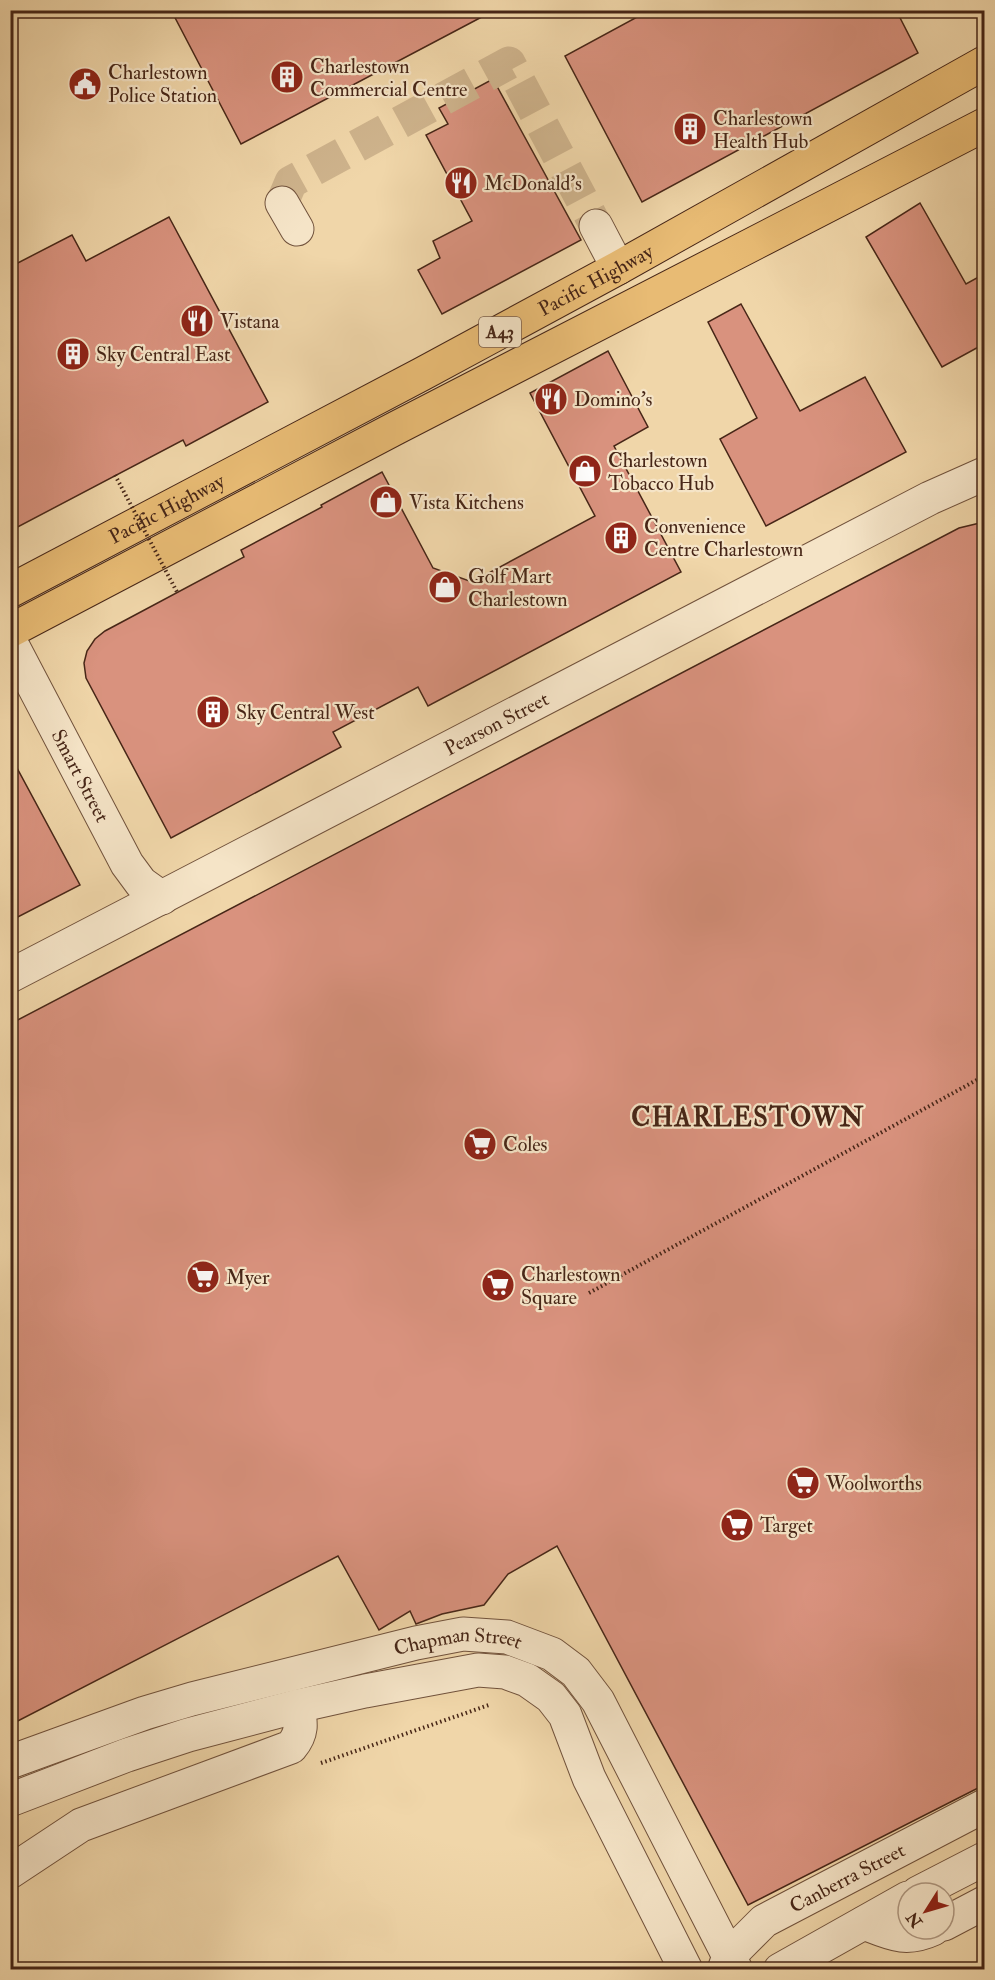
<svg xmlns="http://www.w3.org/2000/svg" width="995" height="1980" viewBox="0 0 995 1980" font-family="'IM FELL Double Pica',serif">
	<rect width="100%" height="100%" fill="#f0d6a9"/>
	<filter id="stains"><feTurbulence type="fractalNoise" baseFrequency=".00333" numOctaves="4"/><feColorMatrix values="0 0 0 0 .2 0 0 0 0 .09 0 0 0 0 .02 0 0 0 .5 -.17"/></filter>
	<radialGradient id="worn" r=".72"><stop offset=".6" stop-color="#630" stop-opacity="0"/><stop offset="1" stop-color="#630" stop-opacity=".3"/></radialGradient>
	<!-- building -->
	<g fill="#d9927e" stroke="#472617" stroke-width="1.5">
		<polygon points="171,10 495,10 241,144"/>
		<polygon points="650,10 896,10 918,53 642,202 565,56"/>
		<polygon points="493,79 581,240 442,314 418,270 440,258 433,241 472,221 426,135 448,124 439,108"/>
		<polygon points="920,203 966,284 984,274 984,344 942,367 866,237"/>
		<polygon points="169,217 268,402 186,446 183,440 10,531 10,267 72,235 86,261"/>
		<polygon points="741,304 800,411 865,377 906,452 766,526 720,439 757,418 708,322"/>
		<polygon points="608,351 648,427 614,446 681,572 428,706 418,687 333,732 341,747 171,838 86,678 84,663 87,651 95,639 105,631 244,557 241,550 322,507 321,505 382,472 433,568 472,582 595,516 530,393"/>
		<polygon points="984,522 984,1785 748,1905 557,1546 508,1574 484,1605 442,1614 416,1624 410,1611 379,1630 338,1556 10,1725 10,1024 959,528"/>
		<polygon points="10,755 80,885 10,921"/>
	</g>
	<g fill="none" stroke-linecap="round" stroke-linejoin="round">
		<!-- minor-tunnel -->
		<polyline stroke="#ceb38c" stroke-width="33" stroke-dasharray="33 16" stroke-linecap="butt" points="282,203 291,182 509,63 596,226"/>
		<defs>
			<g id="minor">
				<polyline points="282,203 297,229"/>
				<polyline points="596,226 618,268"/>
				<path id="s1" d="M10,641L127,864L141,883L162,898"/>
				<path id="s2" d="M10,976L930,498L984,474"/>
				<path id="s3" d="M10,1762L145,1713L192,1699L416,1643L463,1634L507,1637L552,1654L576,1672L598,1701L736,1970"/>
				<polyline points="10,1800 127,1755 188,1735 298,1706 365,1691 478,1670 505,1672 527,1680 551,1697 565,1715 589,1778 686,1970"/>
				<path d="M10,1872L81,1825L291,1747C303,1733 301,1723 298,1706"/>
				<polyline points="918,1893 984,1859"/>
				<path d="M864,1923C890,1933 905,1942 933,1929"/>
				<polyline points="944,1924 984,1903"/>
				<path id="s4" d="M724,1970L729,1956L764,1921L984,1806"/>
				<polyline points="780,1970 908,1898"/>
			</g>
			<g id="highway">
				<path id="s5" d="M10,591L422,374L618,268L984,63"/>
				<polyline points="10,631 396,428 984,125"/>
			</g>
		</defs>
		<!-- minor casing -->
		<use href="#minor" stroke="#71523c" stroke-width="35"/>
		<!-- highway casing -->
		<use href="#highway" stroke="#472617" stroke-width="35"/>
		<!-- path -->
		<g stroke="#472617" stroke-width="4" stroke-dasharray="1.5 3" stroke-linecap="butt">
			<polyline points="589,1293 984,1076"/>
			<polyline points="321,1763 489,1705"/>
		</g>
		<!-- minor -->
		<use href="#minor" stroke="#f5e4c7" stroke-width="33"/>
		<!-- highway -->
		<use href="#highway" stroke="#e8bb74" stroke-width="33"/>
		<!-- path-bridge -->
		<polyline stroke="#472617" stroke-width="4" stroke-dasharray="1.5 3" stroke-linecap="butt" points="115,475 177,592"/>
	</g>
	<!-- icons -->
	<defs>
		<symbol id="building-disc" viewBox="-11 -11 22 22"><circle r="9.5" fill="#8f2418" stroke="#f5e4c7"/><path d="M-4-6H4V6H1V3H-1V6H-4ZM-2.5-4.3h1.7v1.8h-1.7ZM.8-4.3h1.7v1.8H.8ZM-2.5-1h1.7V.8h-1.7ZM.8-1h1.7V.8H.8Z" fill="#fff"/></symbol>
		<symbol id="civic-disc" viewBox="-11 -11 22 22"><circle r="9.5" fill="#8f2418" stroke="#f5e4c7"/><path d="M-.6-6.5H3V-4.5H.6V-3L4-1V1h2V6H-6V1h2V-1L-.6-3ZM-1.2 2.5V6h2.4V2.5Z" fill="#fff"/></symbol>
		<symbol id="restaurant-disc" viewBox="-11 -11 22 22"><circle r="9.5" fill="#8f2418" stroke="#f5e4c7"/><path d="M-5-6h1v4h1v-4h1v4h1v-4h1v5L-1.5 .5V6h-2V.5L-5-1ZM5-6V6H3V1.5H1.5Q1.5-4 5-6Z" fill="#fff"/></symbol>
		<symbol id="shop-disc" viewBox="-11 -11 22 22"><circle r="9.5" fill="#8f2418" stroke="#f5e4c7"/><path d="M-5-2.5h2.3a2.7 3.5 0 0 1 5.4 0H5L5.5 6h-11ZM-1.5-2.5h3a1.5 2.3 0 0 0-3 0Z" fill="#fff"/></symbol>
		<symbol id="supermarket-disc" viewBox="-11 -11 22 22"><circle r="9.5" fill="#8f2418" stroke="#f5e4c7"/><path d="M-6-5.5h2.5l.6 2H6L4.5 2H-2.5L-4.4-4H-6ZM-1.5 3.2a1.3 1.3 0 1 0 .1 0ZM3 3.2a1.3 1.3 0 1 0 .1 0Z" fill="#fff"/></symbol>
	</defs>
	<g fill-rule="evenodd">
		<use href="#building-disc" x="268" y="58" width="38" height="38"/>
		<use href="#civic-disc" x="66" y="65" width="38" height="38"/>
		<use href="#building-disc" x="671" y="110" width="38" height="38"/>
		<use href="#restaurant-disc" x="442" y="164" width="38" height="38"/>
		<use href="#restaurant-disc" x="178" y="302" width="38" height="38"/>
		<use href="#building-disc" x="54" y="335" width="38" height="38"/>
		<use href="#restaurant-disc" x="532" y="380" width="38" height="38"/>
		<use href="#shop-disc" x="566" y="452" width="38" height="38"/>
		<use href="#shop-disc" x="367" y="483" width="38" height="38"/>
		<use href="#building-disc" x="602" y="519" width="38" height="38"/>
		<use href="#shop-disc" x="426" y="568" width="38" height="38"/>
		<use href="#building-disc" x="194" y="693" width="38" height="38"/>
		<use href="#supermarket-disc" x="461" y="1125" width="38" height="38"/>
		<use href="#supermarket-disc" x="184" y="1258" width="38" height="38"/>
		<use href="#supermarket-disc" x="479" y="1266" width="38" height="38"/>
		<use href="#supermarket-disc" x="784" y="1464" width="38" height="38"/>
		<use href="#supermarket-disc" x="718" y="1506" width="38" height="38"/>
	</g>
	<g text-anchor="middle" stroke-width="4.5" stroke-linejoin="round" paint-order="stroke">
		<!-- shield labels -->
		<rect fill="#f5e4c7" stroke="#7b5f4c" stroke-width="1.5" x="479" y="317" width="42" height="30" rx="4.5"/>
		<g font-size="18" font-weight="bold" fill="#472617">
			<text x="500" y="338">A43</text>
		</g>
		<!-- poi labels -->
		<g font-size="20" fill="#472617" stroke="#f5e4c7" text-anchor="start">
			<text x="310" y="73">Charlestown<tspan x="310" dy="23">Commercial Centre</tspan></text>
			<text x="108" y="79">Charlestown<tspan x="108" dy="23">Police Station</tspan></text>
			<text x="713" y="125">Charlestown<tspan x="713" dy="23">Health Hub</tspan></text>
			<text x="484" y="190">McDonald's</text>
			<text x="220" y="328">Vistana</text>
			<text x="96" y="361">Sky Central East</text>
			<text x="574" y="406">Domino's</text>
			<text x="608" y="467">Charlestown<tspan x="608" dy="23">Tobacco Hub</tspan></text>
			<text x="409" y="509">Vista Kitchens</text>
			<text x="644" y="533">Convenience<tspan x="644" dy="23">Centre Charlestown</tspan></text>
			<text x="468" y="583">Golf Mart<tspan x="468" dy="23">Charlestown</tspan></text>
			<text x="236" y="719">Sky Central West</text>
			<text x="503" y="1151">Coles</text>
			<text x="521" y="1281">Charlestown<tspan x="521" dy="23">Square</tspan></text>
			<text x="226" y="1284">Myer</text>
			<text x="826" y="1490">Woolworths</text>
			<text x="760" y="1532">Target</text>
		</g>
		<!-- street labels -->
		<g font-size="20" fill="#472617" stroke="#f5e4c7">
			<text dy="7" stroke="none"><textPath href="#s5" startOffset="663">Pacific Highway</textPath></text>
			<text dy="7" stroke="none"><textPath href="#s5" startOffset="177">Pacific Highway</textPath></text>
			<text dy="7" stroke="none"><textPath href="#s2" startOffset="548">Pearson Street</textPath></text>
			<text dy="7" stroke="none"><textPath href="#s1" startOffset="152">Smart Street</textPath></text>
			<text dy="7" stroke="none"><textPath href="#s3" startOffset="466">Chapman Street</textPath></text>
			<text dy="7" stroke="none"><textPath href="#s4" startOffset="158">Canberra Street</textPath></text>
		</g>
		<!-- district labels -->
		<g font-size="26" font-weight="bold" letter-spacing="1.5" fill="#472617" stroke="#f5e4c7">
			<text x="748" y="1126">CHARLESTOWN</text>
		</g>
	</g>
	<!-- margin -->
	<rect width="995" height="1980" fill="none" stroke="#f0d6a9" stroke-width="36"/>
	<rect x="12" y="12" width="971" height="1956" fill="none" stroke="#472617" stroke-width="3"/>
	<rect x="18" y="18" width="959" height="1944" fill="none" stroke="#472617" stroke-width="1.5"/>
	<!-- north arrow -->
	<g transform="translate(926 1911) rotate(233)"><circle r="28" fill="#f5e4c7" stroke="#af9881" stroke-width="1.5"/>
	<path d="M0-4.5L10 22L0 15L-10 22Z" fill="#8f2418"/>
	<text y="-9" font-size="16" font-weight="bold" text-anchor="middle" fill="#472617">N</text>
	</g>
	<rect width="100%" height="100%" filter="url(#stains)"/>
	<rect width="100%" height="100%" fill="url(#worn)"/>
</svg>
